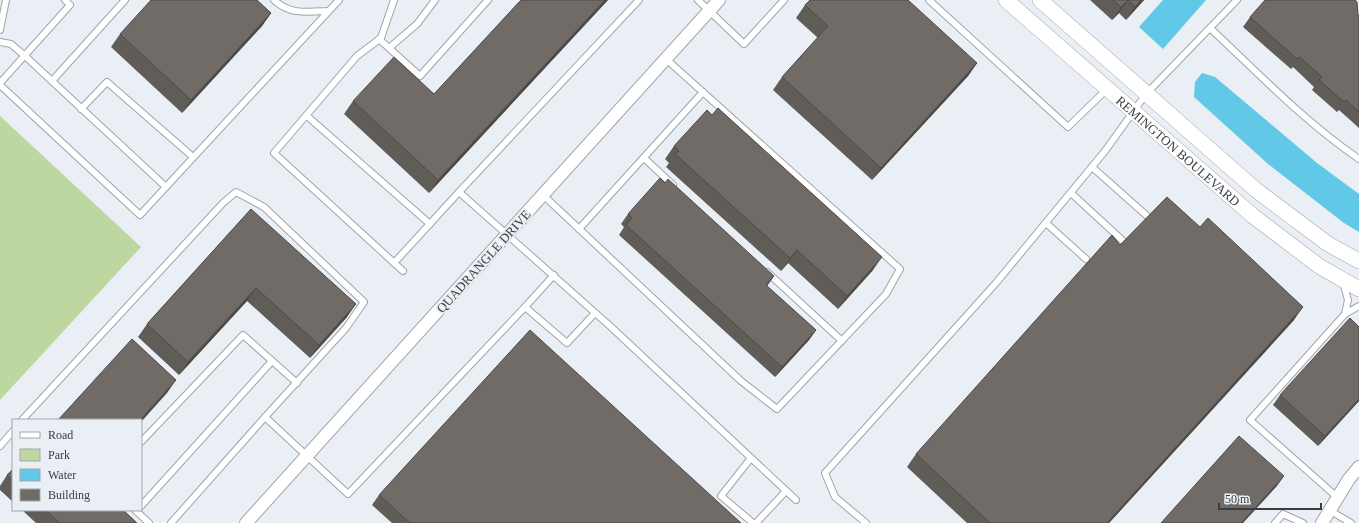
<svg xmlns="http://www.w3.org/2000/svg" width="1359" height="523" viewBox="0 0 1359 523" font-family="Georgia,serif">
	<rect width="100%" height="100%" fill="#e9eff4"/>
	<!-- green -->
	<polygon fill="#bed7a1" points="0,116 141,247 0,400"/>
	<!-- water -->
	<g fill="#62c8e7">
		<polygon points="1163,0 1206,0 1163,49 1139,27"/>
		<polygon points="1202,73 1215,77 1317,163 1359,194 1359,232 1344,223 1268,164 1194,97 1195,82"/>
	</g>
	<g fill="none" stroke-linecap="round" stroke-linejoin="round">
		<defs>
			<g id="service">
				<path d="M274,0C290,15 308,12 328,11"/>
				<polyline points="394,0 381,38 357,56 274,153 403,271"/>
				<polyline points="698,0 744,44 784,0"/>
				<polyline points="929,0 1068,127 1107,89"/>
				<path d="M1210,28C1258,73 1305,122 1359,159"/>
				<polyline points="0,30 6,0"/>
				<polyline points="379,39 420,76 488,0"/>
				<polyline points="0,42 11,44 25,56 166,187"/>
				<polyline points="389,48 417,24 435,0"/>
				<polyline points="52,81 125,0"/>
				<polyline points="0,83 70,5 65,0"/>
				<polyline points="0,85 140,215 339,0"/>
				<polyline points="81,109 107,82 193,157"/>
				<polyline points="307,116 430,224"/>
				<polyline points="644,158 673,185"/>
				<polyline points="1092,167 1146,215"/>
				<polyline points="459,192 639,0"/>
				<polyline points="1071,193 1122,240"/>
				<polyline points="543,195 741,381 777,409 886,294 900,269 666,59"/>
				<polyline points="1046,223 1086,259"/>
				<polyline points="579,229 703,92"/>
				<polyline points="394,263 459,192 610,326 796,500"/>
				<polyline points="767,272 842,341"/>
				<polyline points="554,275 525,307 567,343 595,313"/>
				<polyline points="1343,282 1348,300 1345,314 1359,306"/>
				<polyline points="22,420 223,203 236,192 264,207 364,302 346,328 265,417 348,494 525,307"/>
				<polyline points="141,442 243,335 297,383"/>
				<polyline points="0,446 13,431"/>
				<polyline points="751,458 721,496 753,523"/>
				<polyline points="1337,497 1250,420 1345,314"/>
				<polyline points="141,506 272,361"/>
				<polyline points="135,510 149,523"/>
				<polyline points="1329,510 1351,523"/>
				<polyline points="171,523 265,417"/>
				<polyline points="756,523 786,491"/>
				<polyline points="866,523 835,497 825,473 996,283 1105,151 1146,94 1237,0"/>
				<polyline points="1275,523 1283,514 1303,523"/>
			</g>
			<g id="minor">
				<polyline points="246,523 719,0"/>
				<polyline points="1322,523 1349,479 1359,467"/>
			</g>
			<g id="tertiary">
				<path id="s1" d="M1006,0L1253,216L1319,266L1359,289"/>
				<polyline points="1040,0 1256,190 1328,244 1359,261"/>
			</g>
		</defs>
		<!-- service casing -->
		<use href="#service" stroke="#a0a5aa" stroke-width="8"/>
		<!-- minor casing -->
		<use href="#minor" stroke="#a0a5aa" stroke-width="14"/>
		<!-- tertiary casing -->
		<use href="#tertiary" stroke="#a0a5aa" stroke-width="16"/>
		<!-- service -->
		<use href="#service" stroke="#fff" stroke-width="6"/>
		<!-- minor -->
		<use href="#minor" stroke="#fff" stroke-width="12"/>
		<!-- tertiary -->
		<use href="#tertiary" stroke="#fff" stroke-width="15"/>
	</g>
	<!-- wall -->
	<g fill="#605c58">
		<polygon points="521,0 608,0 429,193 344,114 353,101 434,94"/>
		<polygon points="1090,0 1144,0 1126,20 1119,13 1112,20"/>
		<polygon points="805,5 977,63 968,76 872,180 773,90 782,77 818,38 796,18"/>
		<polygon points="271,13 262,26 182,113 111,47 120,34"/>
		<polygon points="1359,15 1359,128 1339,110 1337,112 1312,90 1314,87 1293,67 1291,69 1243,27 1250,17"/>
		<polygon points="674,146 873,270 838,309 788,263 781,271 666,167 669,163 665,159"/>
		<polygon points="251,209 347,317 310,358 247,301 179,375 138,337 147,324"/>
		<polygon points="628,214 774,276 767,286 816,330 809,340 775,377 619,235 624,227 621,224"/>
		<polygon points="1200,227 1294,320 1109,523 967,523 907,467 916,454 1120,245"/>
		<polygon points="1280,395 1359,401 1318,446 1273,405"/>
		<polygon points="13,469 13,502 0,490 0,486 7,475"/>
		<polygon points="379,495 741,523 392,523 372,505"/>
		<polygon points="22,510 123,510 137,523 36,523"/>
	</g>
	<!-- shaded-wall -->
	<g fill="#4e4b47">
		<polygon points="605,0 608,0 429,193 438,180"/>
		<polygon points="1128,0 1119,13 1112,20 1121,7"/>
		<polygon points="1141,0 1144,0 1126,20 1135,7"/>
		<polygon points="271,13 262,26 182,113 191,100"/>
		<polygon points="977,63 968,76 872,180 881,168"/>
		<polygon points="797,250 788,263 781,271 790,258"/>
		<polygon points="882,257 873,270 838,309 847,296"/>
		<polygon points="774,276 767,286 766,285"/>
		<polygon points="256,288 247,301 179,375 188,362"/>
		<polygon points="356,304 347,317 310,358 319,345"/>
		<polygon points="1303,307 1294,320 1109,523 1107,523"/>
		<polygon points="816,330 809,340 775,377 782,367"/>
		<polygon points="176,380 167,393 141,422 141,420 140,420"/>
		<polygon points="1359,399 1359,401 1318,446 1325,436"/>
		<polygon points="1284,476 1277,486 1243,523 1241,523"/>
	</g>
	<!-- building -->
	<g fill="#706b66" stroke="#4e4b47">
		<polygon points="151,0 257,0 271,13 191,100 120,34"/>
		<polygon points="521,0 605,0 438,180 353,101 394,57 434,94"/>
		<polygon points="810,0 908,0 977,63 881,168 782,77 828,26 805,5"/>
		<polygon points="1113,0 1141,0 1135,7 1128,0 1121,7"/>
		<polygon points="1265,0 1355,0 1357,2 1358,15 1359,15 1359,112 1346,100 1344,102 1319,80 1322,77 1300,57 1297,59 1250,17"/>
		<polygon points="718,108 882,257 847,296 797,250 790,258 675,154 679,151 674,146 707,110 712,115"/>
		<polygon points="660,178 665,183 668,179 774,276 766,285 816,330 782,367 626,225 632,218 628,214"/>
		<polygon points="1167,197 1200,227 1208,218 1303,307 1107,523 990,523 916,454 1112,235 1120,245"/>
		<polygon points="251,209 356,304 319,345 256,288 188,362 147,324"/>
		<polygon points="1350,318 1359,327 1359,399 1325,436 1280,395"/>
		<polygon points="530,330 741,523 410,523 379,495"/>
		<polygon points="132,339 176,380 140,420 58,420"/>
		<polygon points="1239,436 1284,476 1241,523 1161,523"/>
		<polygon points="13,469 13,481 7,475"/>
		<polygon points="45,510 123,510 137,523 60,523"/>
	</g>
	<g text-anchor="middle" stroke-width="4" stroke-linejoin="round" paint-order="stroke">
		<!-- street labels -->
		<g font-size="13" fill="#3a3c3e" stroke="#e9eff4">
			<text dy="5" stroke="none"><textPath href="#s1" startOffset="229">REMINGTON BOULEVARD</textPath></text>
			<text transform="translate(483 261) rotate(-48)" y="5">QUADRANGLE DRIVE</text>
		</g>
	</g>
	<!-- legend -->
	<rect x="12" y="419" width="130" height="92" fill="#e9eff4" stroke="#a3a7ab"/>
	<rect x="20" y="432" width="20" height="6" fill="#ffffff" stroke="#a3a7ab"/>
	<text x="48" y="439" font-size="12" fill="#3a3c3e">Road</text>
	<rect x="20" y="449" width="20" height="12" fill="#bed7a1" stroke="#a3a7ab"/>
	<text x="48" y="459" font-size="12" fill="#3a3c3e">Park</text>
	<rect x="20" y="469" width="20" height="12" fill="#62c8e7" stroke="#a3a7ab"/>
	<text x="48" y="479" font-size="12" fill="#3a3c3e">Water</text>
	<rect x="20" y="489" width="20" height="12" fill="#706b66" stroke="#a3a7ab"/>
	<text x="48" y="499" font-size="12" fill="#3a3c3e">Building</text>
	<!-- scale -->
	<path d="M1219 503v6h102v-6" fill="none" stroke="#3a3c3e" stroke-width="2"/>
	<text x="1225" y="503" font-size="12" fill="#3a3c3e" stroke="#e9eff4" stroke-width="3" paint-order="stroke">50 m</text>
</svg>
